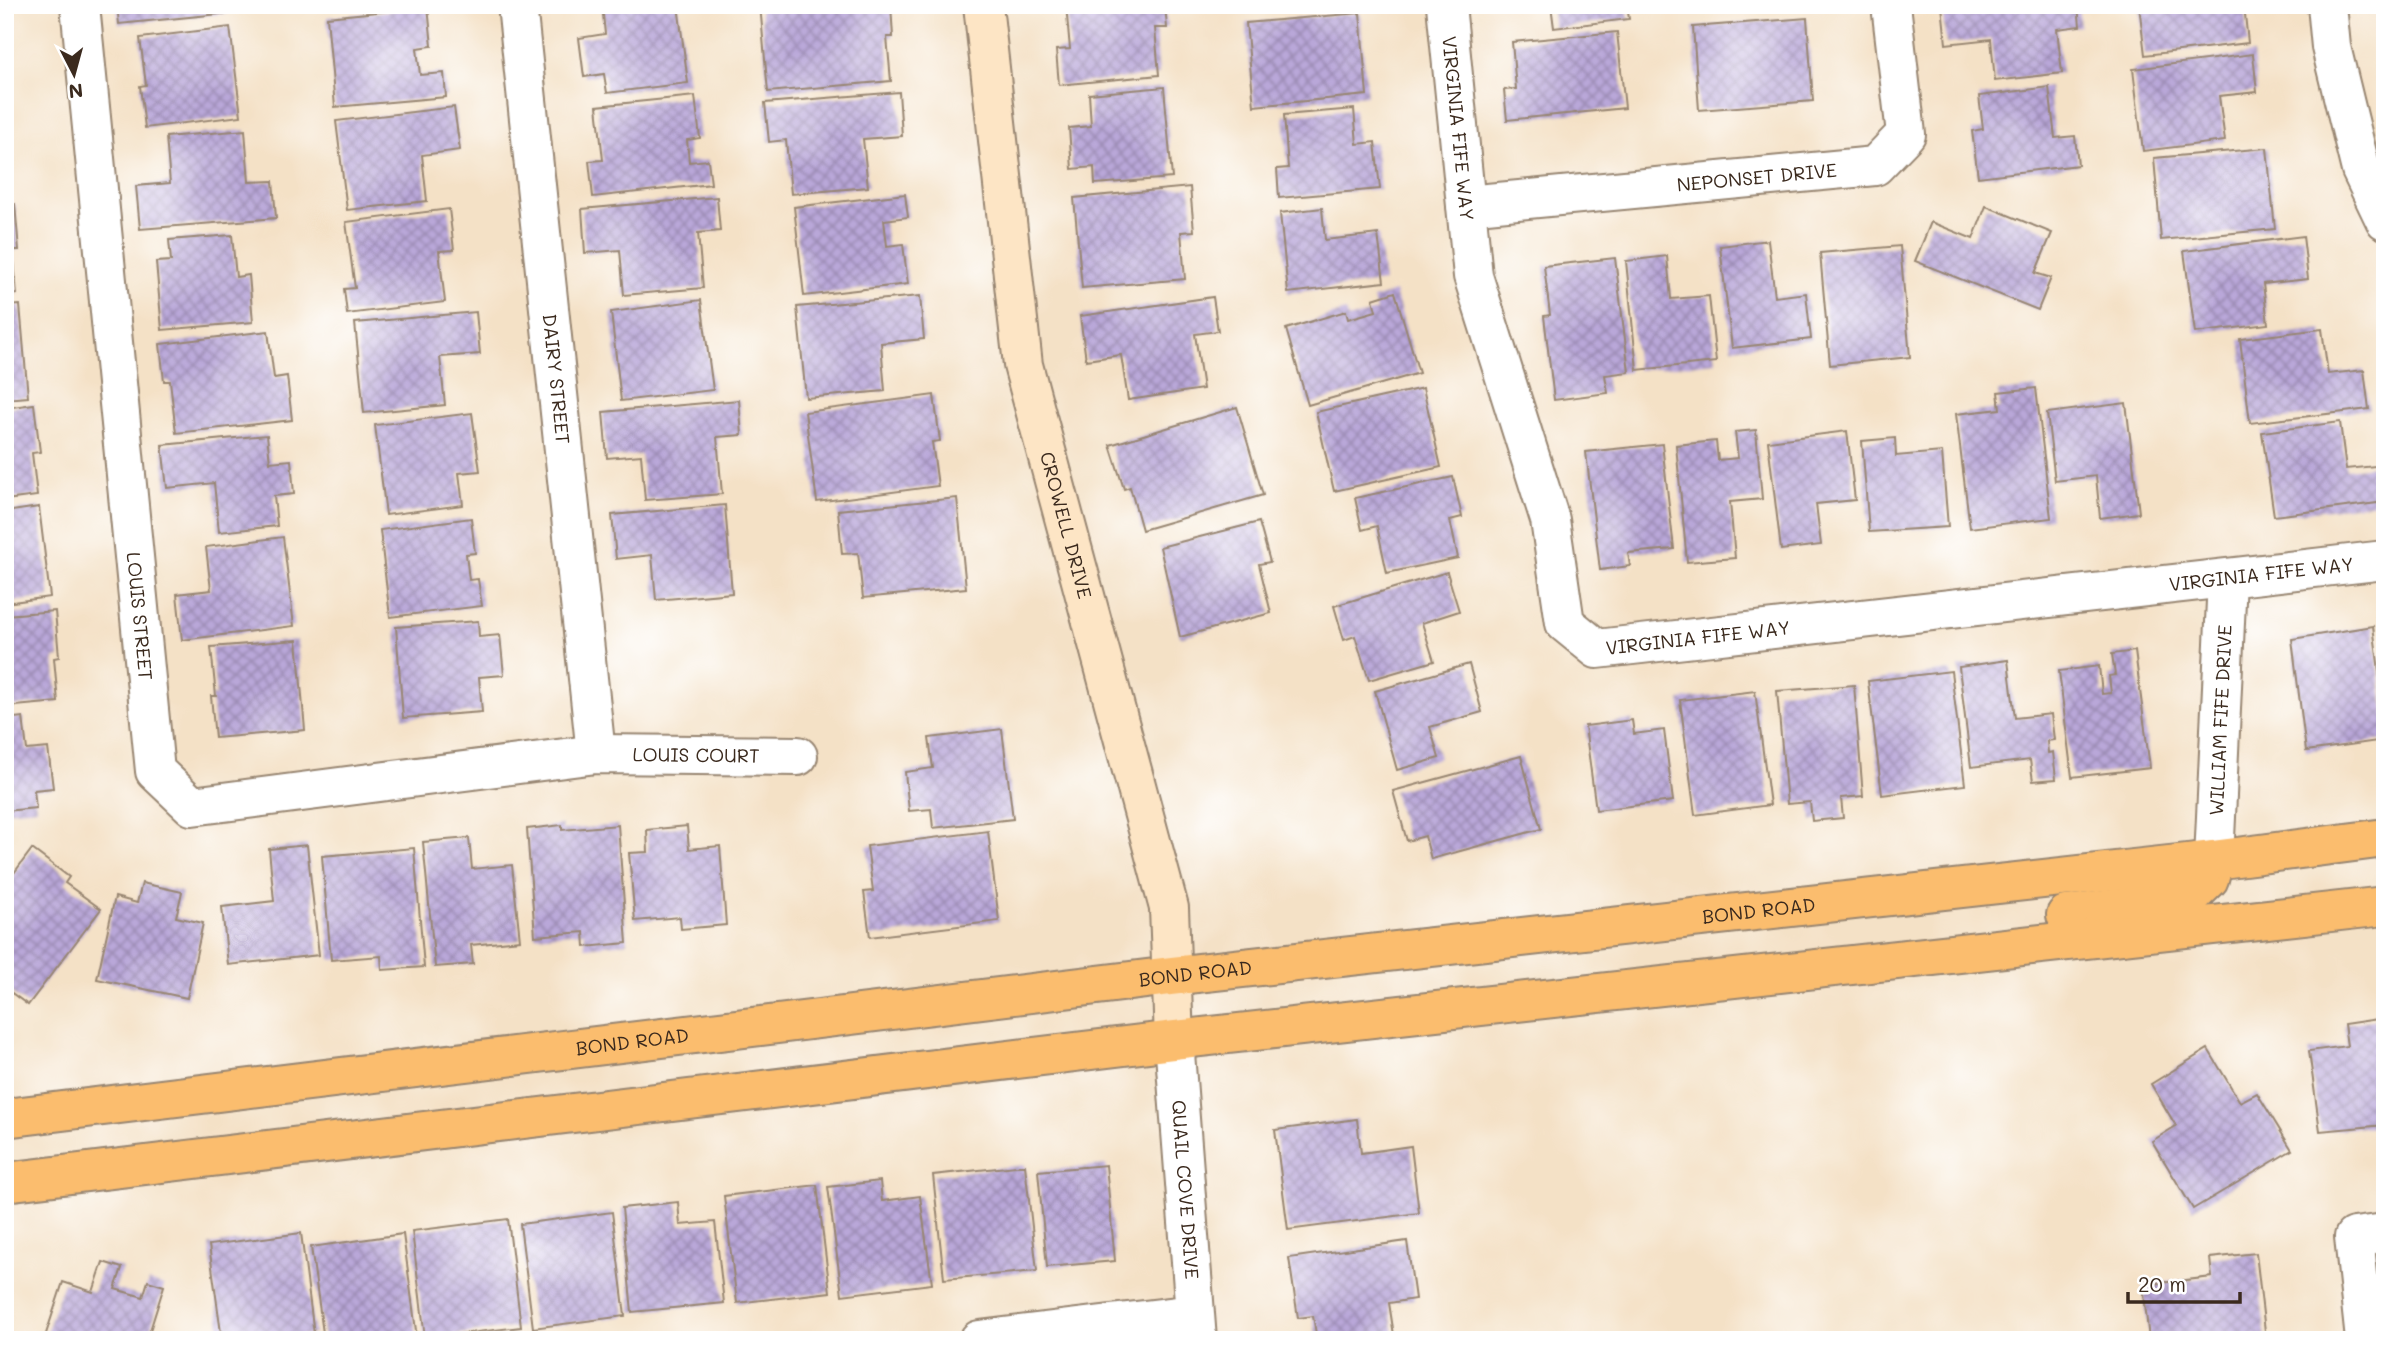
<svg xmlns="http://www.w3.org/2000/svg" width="2390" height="1345" viewBox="0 0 2390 1345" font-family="Mali,sans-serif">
	<defs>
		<pattern id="building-cross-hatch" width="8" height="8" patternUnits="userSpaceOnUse" patternTransform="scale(1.75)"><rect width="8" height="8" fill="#b9a7d9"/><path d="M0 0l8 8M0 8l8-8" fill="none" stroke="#9888af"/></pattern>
	</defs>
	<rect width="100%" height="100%" fill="#fff"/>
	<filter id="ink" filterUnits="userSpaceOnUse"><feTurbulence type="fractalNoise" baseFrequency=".0143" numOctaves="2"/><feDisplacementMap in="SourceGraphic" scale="14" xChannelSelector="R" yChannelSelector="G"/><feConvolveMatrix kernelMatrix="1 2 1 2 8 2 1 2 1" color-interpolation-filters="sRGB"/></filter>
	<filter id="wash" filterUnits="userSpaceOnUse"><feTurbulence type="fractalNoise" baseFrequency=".00686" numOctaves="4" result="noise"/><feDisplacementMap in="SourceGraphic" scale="28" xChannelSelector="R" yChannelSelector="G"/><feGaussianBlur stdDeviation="1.57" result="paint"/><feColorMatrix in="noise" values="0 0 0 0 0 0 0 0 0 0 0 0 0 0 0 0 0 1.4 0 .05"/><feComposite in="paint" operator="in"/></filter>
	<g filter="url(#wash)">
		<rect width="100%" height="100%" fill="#f4e1c6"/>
		<g id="blocks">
			<!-- building -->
			<g fill="url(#building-cross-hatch)">
				<polygon points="117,5 228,5 229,13 119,24"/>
				<polygon points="602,5 678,5 688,83 607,93 604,74 584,77 579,38 605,34"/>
				<polygon points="760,5 891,5 893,37 887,37 891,81 768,92"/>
				<polygon points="1066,5 1165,5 1167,28 1155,28 1159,75 1059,85 1056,50 1070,49"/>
				<polygon points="1245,5 1277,5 1277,7 1245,10"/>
				<polygon points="1551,5 1627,5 1629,19 1554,28"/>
				<polygon points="1694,5 1723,5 1723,7 1695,10"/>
				<polygon points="2078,5 2080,26 2057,29 2062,73 1995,81 1991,39 1946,44 1942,6"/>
				<polygon points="2139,5 2244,5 2248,43 2145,55"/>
				<polygon points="2378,5 2385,5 2385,20"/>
				<polygon points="428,7 432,46 417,48 420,75 444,73 446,97 335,107 327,17"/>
				<polygon points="1360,13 1367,95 1254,106 1246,23"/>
				<polygon points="1807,18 1813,101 1699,110 1693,27"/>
				<polygon points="230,27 241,116 145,128 140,86 146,85 140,38"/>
				<polygon points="1617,32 1625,108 1507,120 1504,90 1516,89 1512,42"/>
				<polygon points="2253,54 2257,92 2219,96 2225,141 2143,151 2133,69"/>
				<polygon points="1164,87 1172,178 1095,184 1094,167 1072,169 1069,128 1091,126 1089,94"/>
				<polygon points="2049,87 2055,138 2075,136 2078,165 1978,177 1972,131 1983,129 1979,96"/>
				<polygon points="899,92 902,136 863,139 868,187 791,194 786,140 769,142 765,103"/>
				<polygon points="695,96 700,138 687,140 689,162 708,160 711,184 593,197 589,161 603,160 597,106"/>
				<polygon points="454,107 460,150 422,155 427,201 347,210 336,121"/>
				<polygon points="1354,109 1357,144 1375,142 1380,189 1279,198 1277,169 1288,168 1284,115"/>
				<polygon points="245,130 249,182 273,181 276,218 140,229 136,186 170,183 166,137"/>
				<polygon points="2267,148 2275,229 2161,240 2154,158"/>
				<polygon points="1190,187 1194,231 1181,232 1185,279 1082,288 1074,198"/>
				<polygon points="905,194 908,217 884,220 887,246 903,244 908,284 804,296 794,207"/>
				<polygon points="717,197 720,231 698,233 703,288 624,295 620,250 585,253 582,209"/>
				<polygon points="15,204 19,250 13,250 17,294 5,295 5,205"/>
				<polygon points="1986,206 2052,233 2035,273 2051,278 2038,310 1915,261 1931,222 1973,239"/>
				<polygon points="1322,208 1325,240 1378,234 1384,282 1288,293 1280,213"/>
				<polygon points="449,209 454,250 439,251 445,302 347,314 344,289 355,288 346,222"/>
				<polygon points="232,235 236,277 249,275 253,322 162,330 156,262 171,261 169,240"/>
				<polygon points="2303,236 2308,279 2263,284 2268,324 2195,333 2184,251"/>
				<polygon points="1768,240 1775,297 1806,293 1811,339 1732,348 1720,246"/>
				<polygon points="1900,246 1910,357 1830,365 1820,253"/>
				<polygon points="1667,256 1671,299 1709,296 1716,362 1637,370 1626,261"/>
				<polygon points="1615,258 1629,372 1605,375 1608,393 1554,400 1544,316 1550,315 1544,266"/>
				<polygon points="1395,292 1419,373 1308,405 1286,329 1346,311 1348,319 1376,311 1373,299"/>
				<polygon points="920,296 924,339 881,343 885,391 806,398 797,307"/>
				<polygon points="1213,297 1218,331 1195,334 1203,389 1128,400 1121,355 1086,360 1080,316"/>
				<polygon points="701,300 713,390 621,401 611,312"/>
				<polygon points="20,305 28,397 5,399 5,306"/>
				<polygon points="476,312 480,354 440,357 445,405 364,413 355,323"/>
				<polygon points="2322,329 2328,374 2364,370 2369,409 2250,423 2240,339"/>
				<polygon points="268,331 274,378 287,376 292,420 176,433 170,381 164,381 160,344"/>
				<polygon points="1423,388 1441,467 1334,491 1316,412"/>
				<polygon points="2036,388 2051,518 1970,528 1956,414 2000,409 1998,392"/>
				<polygon points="934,395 940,441 932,442 938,486 817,502 805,412"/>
				<polygon points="739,400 742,435 717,437 722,494 645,500 641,455 607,458 603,412"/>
				<polygon points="2126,403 2139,513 2100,518 2096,476 2055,481 2047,413"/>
				<polygon points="34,404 40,452 32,453 37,496 5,500 5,408"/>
				<polygon points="1237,407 1263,495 1142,530 1130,487 1124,489 1110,445"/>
				<polygon points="472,413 480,471 459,473 463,505 386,515 375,425"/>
				<polygon points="2340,422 2346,469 2385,465 2385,502 2274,516 2262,432"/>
				<polygon points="1756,430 1762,499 1730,502 1735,558 1687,562 1676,445 1716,441 1718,460 1738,458 1735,432"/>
				<polygon points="1847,431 1855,500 1816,504 1821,545 1781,550 1768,441"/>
				<polygon points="267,435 270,462 291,460 294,494 274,496 277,526 219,532 214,483 167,488 162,445"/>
				<polygon points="1895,438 1896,456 1942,452 1948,527 1869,532 1862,441"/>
				<polygon points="1662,444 1674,549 1628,553 1630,566 1600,570 1586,452"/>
				<polygon points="1453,477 1462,517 1450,520 1458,558 1387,573 1377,526 1362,530 1355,498"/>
				<polygon points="957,498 966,588 863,598 858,553 842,554 838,510"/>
				<polygon points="725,505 732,593 656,600 652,555 616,559 612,515"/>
				<polygon points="39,507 50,597 5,603 5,512"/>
				<polygon points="471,518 475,553 466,554 469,580 478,579 482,606 390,617 380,530"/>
				<polygon points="1259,522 1270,562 1259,564 1271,613 1180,637 1160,547"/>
				<polygon points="283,537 294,626 182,640 177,594 211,590 206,547"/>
				<polygon points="1447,572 1459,611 1422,623 1434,661 1369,680 1355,636 1344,640 1334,606"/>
				<polygon points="55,611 59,657 54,658 58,702 5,707 5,615"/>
				<polygon points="478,621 479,637 500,635 504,675 479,677 482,712 403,718 396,627"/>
				<polygon points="2373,626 2385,715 2385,740 2306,751 2292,639"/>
				<polygon points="297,640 305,730 215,738 211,696 216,696 211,647"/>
				<polygon points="2135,651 2150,768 2072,777 2059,671 2099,666 2102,694 2111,693 2109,676 2115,675 2112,654"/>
				<polygon points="2008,660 2015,718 2051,714 2054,740 2047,741 2048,753 2053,752 2056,779 2033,781 2030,760 1971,767 1959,667"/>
				<polygon points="1469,664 1482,712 1430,727 1439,758 1397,770 1375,691"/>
				<polygon points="1951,671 1965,785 1882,795 1868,681"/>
				<polygon points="1854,685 1863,796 1841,798 1843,818 1812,821 1810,802 1787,804 1777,691"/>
				<polygon points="1755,691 1770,805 1695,815 1680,700"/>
				<polygon points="23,717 27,750 48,748 53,788 34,790 36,808 5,811 5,719"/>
				<polygon points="1632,720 1634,734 1664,730 1673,801 1596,810 1585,726"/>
				<polygon points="1002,729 1013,819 933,828 931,809 909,811 905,772 933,768 929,738"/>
				<polygon points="1521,756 1541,829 1431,859 1425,836 1407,841 1393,791"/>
				<polygon points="562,825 562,830 618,825 627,943 585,947 584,932 535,936 527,829"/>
				<polygon points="687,826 689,849 720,846 726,925 681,929 680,917 635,921 629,853 648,852 647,830"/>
				<polygon points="988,831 999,921 870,937 864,892 873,891 867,846"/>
				<polygon points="469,838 472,869 512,865 520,940 471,945 473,964 435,967 423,842"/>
				<polygon points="307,845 319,955 228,965 222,907 274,901 269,849"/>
				<polygon points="414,848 424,967 382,970 381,956 331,960 322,856"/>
				<polygon points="32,849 69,877 65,883 101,909 28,1005 5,988 5,885"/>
				<polygon points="142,883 182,892 176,917 203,923 187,998 97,979 115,897 137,903"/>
				<polygon points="2385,1018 2385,1125 2320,1131 2309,1051 2347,1046 2344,1024"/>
				<polygon points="2208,1049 2240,1102 2257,1093 2292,1150 2193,1209 2152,1141 2176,1126 2151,1084"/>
				<polygon points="1357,1119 1361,1153 1411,1146 1419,1213 1288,1230 1275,1130"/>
				<polygon points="1025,1165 1037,1271 944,1279 933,1175"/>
				<polygon points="1106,1165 1115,1261 1047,1267 1038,1171"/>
				<polygon points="880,1181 882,1201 920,1196 932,1284 842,1295 828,1187"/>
				<polygon points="817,1185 830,1292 737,1303 724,1196"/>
				<polygon points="678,1202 680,1225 715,1222 724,1303 632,1312 622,1208"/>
				<polygon points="612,1212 625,1316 533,1328 520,1224"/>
				<polygon points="508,1219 521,1327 425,1338 412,1231"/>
				<polygon points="301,1233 314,1334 269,1340 222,1340 209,1245"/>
				<polygon points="403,1234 417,1338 324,1340 311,1247"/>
				<polygon points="1407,1241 1415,1299 1389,1303 1394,1335 1358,1340 1317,1340 1313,1316 1298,1318 1289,1258"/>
				<polygon points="2256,1253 2266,1340 2149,1340 2143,1285 2212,1277 2210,1258"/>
				<polygon points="103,1262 122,1268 115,1289 143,1297 148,1281 164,1286 147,1340 44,1340 63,1282 93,1292"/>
			</g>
		</g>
	</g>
	<g filter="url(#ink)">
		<use href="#blocks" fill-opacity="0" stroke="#988672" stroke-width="2"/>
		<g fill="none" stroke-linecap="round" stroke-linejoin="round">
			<defs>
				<g id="street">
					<path id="s1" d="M80,5L155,771L192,806L596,754L798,756"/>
					<path id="s2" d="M517,5L596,754"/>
					<path id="s3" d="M1446,5L1473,276L1550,520L1565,623L1597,649L2385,560"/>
					<polyline points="2327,5 2331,47 2361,170 2385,220"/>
					<path id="s4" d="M1466,205L1875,166L1906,134L1891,5"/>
					<path id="s5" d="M2214,860L2227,579"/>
					<path id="s6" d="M1174,1040L1197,1340"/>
					<polyline points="979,1340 1194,1314"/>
					<polyline points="2365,1340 2354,1237 2385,1233"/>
				</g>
				<g id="secondary">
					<path id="s7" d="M983,5L1023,365L1169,908L1174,1040"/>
				</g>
				<g id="primary">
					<polyline points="2066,915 2188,899 2209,879 2214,860"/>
					<path id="s8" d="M5,1118L1171,976L2214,860L2385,838"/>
					<polyline points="5,1182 1174,1040 2385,906"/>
				</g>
			</defs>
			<!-- street casing -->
			<use href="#street" stroke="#988672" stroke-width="42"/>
			<!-- secondary casing -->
			<use href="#secondary" stroke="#988672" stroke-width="42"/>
			<!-- primary casing -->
			<use href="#primary" stroke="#988672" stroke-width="42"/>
			<!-- street -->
			<use href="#street" stroke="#fff" stroke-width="38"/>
			<!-- secondary -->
			<use href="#secondary" stroke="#fde5c5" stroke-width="38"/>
			<!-- primary -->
			<use href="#primary" stroke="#fbbd6e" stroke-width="38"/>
		</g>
	</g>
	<g text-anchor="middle" stroke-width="6" stroke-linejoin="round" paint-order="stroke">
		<!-- street labels -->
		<g font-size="19" fill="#3b2a1e" stroke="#fff">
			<text dy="7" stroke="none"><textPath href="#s3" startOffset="124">VIRGINIA FIFE WAY</textPath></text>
			<text dy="7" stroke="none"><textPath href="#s4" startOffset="292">NEPONSET DRIVE</textPath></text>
			<text dy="7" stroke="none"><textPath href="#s2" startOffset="376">DAIRY STREET</textPath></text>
			<text dy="7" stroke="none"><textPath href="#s7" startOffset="528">CROWELL DRIVE</textPath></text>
			<text dy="7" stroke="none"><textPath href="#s3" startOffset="1342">VIRGINIA FIFE WAY</textPath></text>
			<text dy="7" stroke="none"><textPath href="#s1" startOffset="614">LOUIS STREET</textPath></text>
			<text dy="7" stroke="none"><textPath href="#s3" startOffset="775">VIRGINIA FIFE WAY</textPath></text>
			<text dy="7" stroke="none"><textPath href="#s5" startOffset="140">WILLIAM FIFE DRIVE</textPath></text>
			<text dy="7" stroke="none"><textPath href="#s1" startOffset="1328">LOUIS COURT</textPath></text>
			<text dy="7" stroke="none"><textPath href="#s8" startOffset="1766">BOND ROAD</textPath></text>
			<text dy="7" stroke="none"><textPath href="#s8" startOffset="1199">BOND ROAD</textPath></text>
			<text dy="7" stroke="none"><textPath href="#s8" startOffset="632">BOND ROAD</textPath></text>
			<text dy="7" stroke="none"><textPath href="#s6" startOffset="150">QUAIL COVE DRIVE</textPath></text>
		</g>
	</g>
	<!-- margin -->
	<rect width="2390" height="1345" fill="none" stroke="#fff" stroke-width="28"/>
	<!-- north arrow -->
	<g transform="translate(74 74) rotate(174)" stroke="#ffffff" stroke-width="5" paint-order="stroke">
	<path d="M0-5L12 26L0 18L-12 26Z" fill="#3b2a1e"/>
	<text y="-10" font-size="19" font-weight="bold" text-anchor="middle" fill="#3b2a1e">N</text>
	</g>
	<!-- scale -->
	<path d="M2128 1292v10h112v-10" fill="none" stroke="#3b2a1e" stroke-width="3.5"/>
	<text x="2138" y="1292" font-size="21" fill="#3b2a1e" stroke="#ffffff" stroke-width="5" paint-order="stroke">20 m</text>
</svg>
